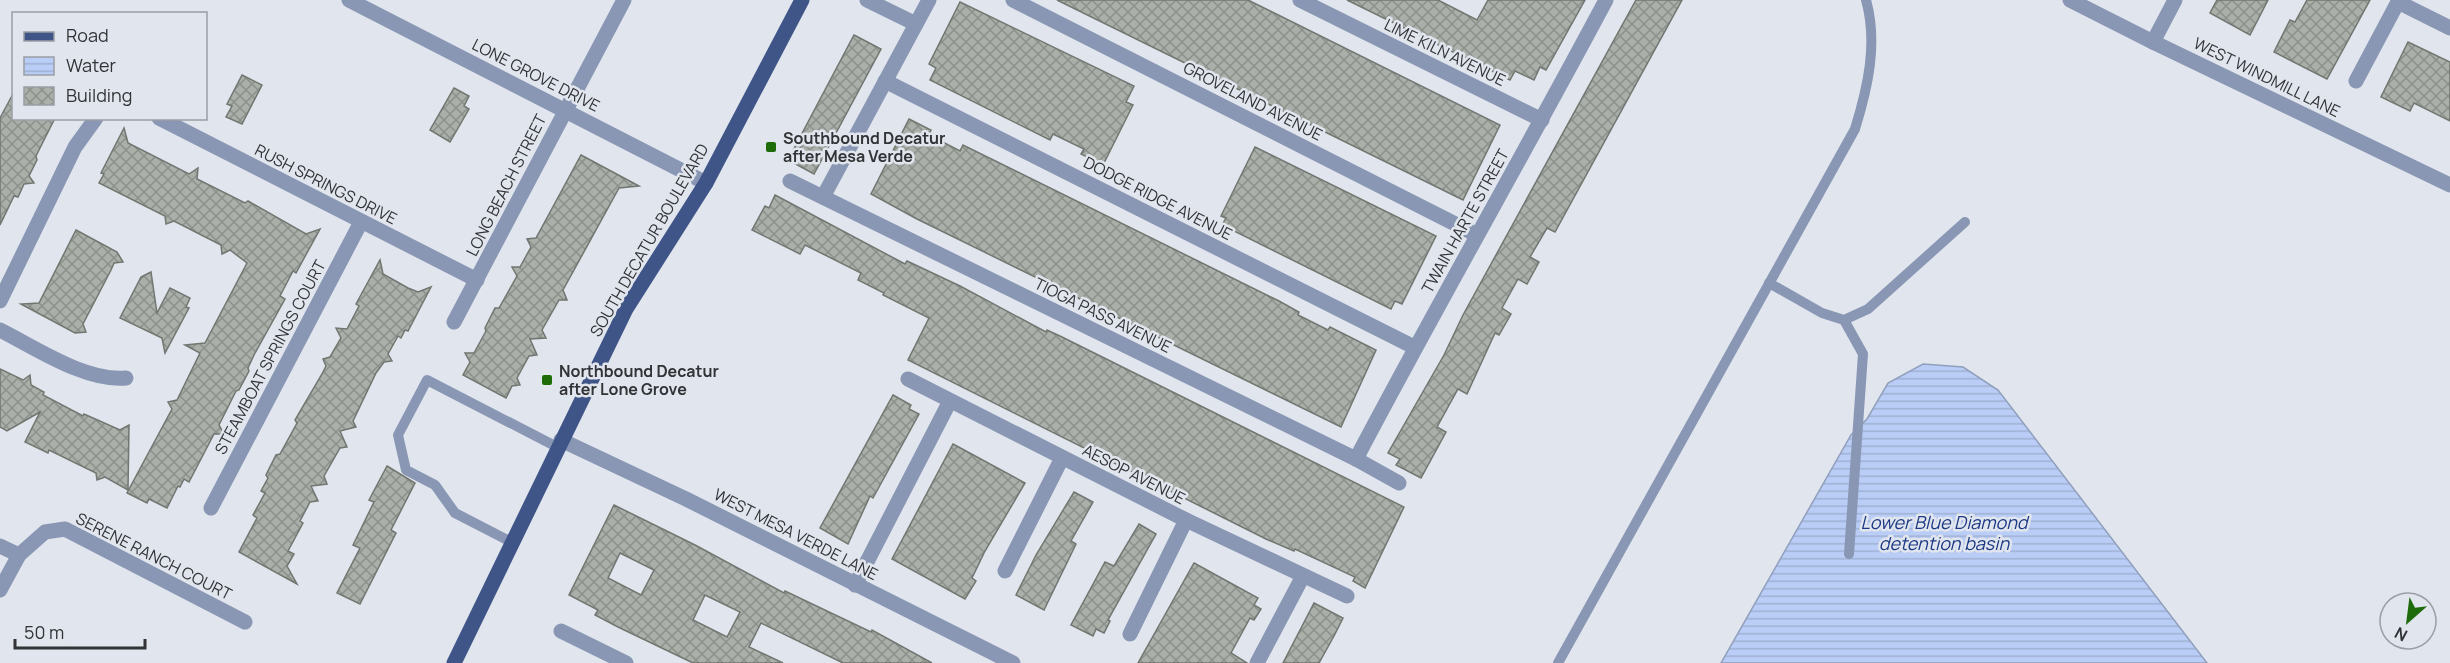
<svg xmlns="http://www.w3.org/2000/svg" width="2450" height="663" viewBox="0 0 2450 663" font-family="Manrope,sans-serif">
	<defs>
		<pattern id="water-rules" width="6" height="5" patternUnits="userSpaceOnUse" patternTransform="scale(1.5)"><rect width="6" height="5" fill="#b9cdf6"/><path d="M0 2.5h6" fill="none" stroke="#a0b0d4"/></pattern>
		<pattern id="building-cross-hatch" width="8" height="8" patternUnits="userSpaceOnUse" patternTransform="scale(1.5)"><rect width="8" height="8" fill="#aab0a9"/><path d="M0 0l8 8M0 8l8-8" fill="none" stroke="#8b908a"/></pattern>
	</defs>
	<rect width="100%" height="100%" fill="#e1e5ed"/>
	<!-- water -->
	<polygon fill="url(#water-rules)" stroke="#909fbc" stroke-width="1.5" points="1923,364 1963,367 1998,390 2207,663 1721,663 1851,435 1867,419 1888,383"/>
	<!-- building -->
	<g fill="url(#building-cross-hatch)" stroke="#717670" stroke-width="1.5" fill-rule="evenodd">
		<polygon points="1057,0 1248,0 1500,125 1463,200"/>
		<polygon points="1347,0 1438,0 1477,20 1488,0 1585,0 1546,70 1540,67 1534,80 1515,71 1510,80"/>
		<polygon points="1636,0 1682,0 1555,232 1547,228 1530,257 1539,262 1527,284 1518,279 1502,308 1511,314 1499,335 1495,333 1467,394 1458,389 1437,427 1446,432 1421,478 1396,465 1400,459 1388,453 1444,355 1463,315"/>
		<polygon points="2217,0 2268,0 2250,35 2210,13"/>
		<polygon points="2307,0 2370,0 2327,79 2274,52 2290,20 2295,22"/>
		<polygon points="960,2 1134,86 1126,102 1133,105 1103,165 1081,154 1084,149 1053,134 1050,140 930,80 936,68 929,64"/>
		<polygon points="854,35 881,49 814,174 788,160"/>
		<polygon points="2408,42 2450,62 2450,121 2414,103 2410,111 2381,97"/>
		<polygon points="242,75 262,85 242,124 226,117 232,106 227,104"/>
		<polygon points="454,88 469,96 464,106 469,109 450,142 430,130"/>
		<polygon points="14,92 14,118 55,118 36,156 37,160 29,176 34,183 24,184 18,197 14,196 0,225 0,118"/>
		<polygon points="909,119 931,130 929,135 960,151 963,145 1279,301 1299,312 1298,315 1328,330 1330,327 1376,350 1341,427 917,219 871,194"/>
		<polygon points="124,128 128,143 189,174 198,168 197,179 245,203 248,201 306,234 320,229 296,273 293,271 280,296 285,299 254,355 248,368 249,371 239,390 236,391 219,425 224,434 214,434 189,482 184,479 180,487 178,486 167,508 149,499 147,503 127,493 172,409 168,402 177,400 200,353 185,345 205,343 247,263 230,250 222,254 221,245 174,221 166,224 165,216 99,183 104,174 101,173"/>
		<polygon points="1255,147 1436,236 1402,304 1395,301 1391,309 1222,225 1226,218 1221,216"/>
		<polygon points="581,155 639,186 619,188 563,290 567,300 559,300 542,330 546,338 530,339 537,355 529,356 517,378 520,385 512,386 506,398 463,375 470,362 465,353 474,353 486,331 485,328 495,308 499,308 517,276 512,267 520,267 531,247 527,239 536,238"/>
		<polygon points="775,195 905,264 907,261 960,286 1046,332 1047,330 1062,337 1404,507 1365,588 1353,581 1355,577 1295,549 1294,551 1266,539 908,360 929,318 883,295 884,293 858,280 861,273 805,245 800,254 752,230 765,206 769,208"/>
		<polygon points="76,230 117,252 123,262 114,263 111,270 83,324 86,332 75,333 21,304 39,303"/>
		<polygon points="380,260 383,274 408,288 418,292 431,287 408,331 405,330 401,338 398,336 388,354 392,361 384,362 376,373 353,421 356,427 340,431 347,447 340,448 324,476 327,484 311,486 318,501 310,502 300,521 303,523 288,551 294,554 287,566 297,584 239,552 257,518 253,515 265,493 261,491 268,478 266,475 276,455 280,454 297,423 295,420 322,374 326,366 323,359 330,357 341,338 336,328 347,329 359,306 356,304"/>
		<polygon points="151,272 157,313 170,288 190,298 186,307 189,308 165,353 162,338 120,318 141,277"/>
		<polygon points="0,369 23,380 30,375 31,385 44,392 43,395 83,416 84,414 120,430 129,425 128,490 105,477 97,480 96,473 49,450 48,453 25,442 40,412 7,431 0,427"/>
		<polygon points="893,395 911,405 909,409 919,414 873,498 870,496 848,544 820,528"/>
		<polygon points="953,444 1025,483 985,551 972,578 976,581 965,599 892,559"/>
		<polygon points="387,466 415,483 391,530 396,533 360,604 337,593 360,548 353,545 374,502 369,500"/>
		<polygon points="1074,492 1093,502 1071,541 1076,544 1044,610 1016,595 1036,555"/>
		<path d="M614,505L695,545L784,593L785,591L871,632L872,630L932,663H843L761,623L749,647L783,663H693L618,627L595,615L598,610L569,595ZM620,553L654,570L641,595L608,578ZM705,595L740,612L727,637L693,620Z"/>
		<polygon points="1139,524 1156,534 1108,620 1110,621 1104,633 1096,629 1093,636 1071,625 1105,562 1114,566"/>
		<polygon points="1194,563 1258,598 1254,605 1261,609 1254,620 1250,618 1231,653 1247,663 1138,663"/>
		<polygon points="1314,603 1343,618 1334,636 1319,663 1283,663"/>
	</g>
	<g fill="none" stroke-linecap="round" stroke-linejoin="round">
		<!-- service -->
		<g stroke="#8997b4" stroke-width="10">
			<polyline points="1769,283 1822,313 1844,320 1868,309 1965,222"/>
			<polyline points="1844,320 1863,354 1849,554"/>
			<polyline points="513,543 455,513 435,485 406,470 398,435 427,380 559,448"/>
			<path d="M1558,663L1855,129C1868,87 1878,43 1866,0"/>
		</g>
		<!-- minor -->
		<g stroke="#8997b4" stroke-width="15">
			<polyline points="349,0 706,183"/>
			<polyline points="867,0 916,24"/>
			<polyline points="1013,0 1477,235"/>
			<polyline points="1300,0 1542,120"/>
			<polyline points="2398,2 2450,28"/>
			<polyline points="2153,42 2175,0"/>
			<polyline points="885,81 1414,347"/>
			<polyline points="2356,81 2399,0"/>
			<polyline points="159,118 477,280"/>
			<polyline points="790,181 1356,459 1399,483"/>
			<polyline points="823,197 929,0"/>
			<polyline points="0,301 75,147 96,118"/>
			<polyline points="454,322 624,0"/>
			<path d="M0,330C36,348 86,382 126,378"/>
			<polyline points="908,379 1186,520 1347,596"/>
			<polyline points="561,440 686,499 1013,663"/>
			<path d="M1356,459C1437,305 1524,154 1606,0"/>
			<polyline points="211,508 361,222"/>
			<polyline points="0,546 19,555"/>
			<polyline points="1005,571 1062,458"/>
			<polyline points="855,585 950,401"/>
			<polyline points="0,590 19,555 45,532 65,529 245,622"/>
			<polyline points="561,631 626,663"/>
			<polyline points="1130,634 1186,520"/>
			<polyline points="1257,663 1303,576"/>
		</g>
		<!-- tertiary -->
		<polyline stroke="#8997b4" stroke-width="15" points="2070,0 2153,42 2450,185"/>
		<!-- primary -->
		<polyline stroke="#3f5588" stroke-width="15" points="454,663 626,309 706,183 802,0"/>
	</g>
	<!-- markers -->
	<g fill="#1e6b0a" stroke="#e1e5ed" stroke-width="2">
		<rect x="765" y="141" width="12" height="12" rx="3"/>
		<rect x="541" y="374" width="12" height="12" rx="3"/>
	</g>
	<g text-anchor="middle" stroke-width="5" stroke-linejoin="round" paint-order="stroke">
		<!-- street labels -->
		<g font-size="16" fill="#313336" stroke="#e1e5ed">
			<text transform="translate(1445 52) rotate(26)" y="6">LIME KILN AVENUE</text>
			<text transform="translate(536 75) rotate(27)" y="6">LONE GROVE DRIVE</text>
			<text transform="translate(2267 77) rotate(26)" y="6">WEST WINDMILL LANE</text>
			<text transform="translate(1253 101) rotate(27)" y="6">GROVELAND AVENUE</text>
			<text transform="translate(326 184) rotate(27)" y="6">RUSH SPRINGS DRIVE</text>
			<text transform="translate(506 185) rotate(-63)" y="6">LONG BEACH STREET</text>
			<text transform="translate(1158 198) rotate(27)" y="6">DODGE RIDGE AVENUE</text>
			<text transform="translate(1465 221) rotate(-61)" y="6">TWAIN HARTE STREET</text>
			<text transform="translate(649 240) rotate(-60)" y="6">SOUTH DECATUR BOULEVARD</text>
			<text transform="translate(1103 315) rotate(26)" y="6">TIOGA PASS AVENUE</text>
			<text transform="translate(270 357) rotate(-62)" y="6">STEAMBOAT SPRINGS COURT</text>
			<text transform="translate(1134 474) rotate(27)" y="6">AESOP AVENUE</text>
			<text transform="translate(796 534) rotate(27)" y="6">WEST MESA VERDE LANE</text>
			<text transform="translate(154 556) rotate(27)" y="6">SERENE RANCH COURT</text>
		</g>
		<!-- poi labels -->
		<g font-size="16" font-weight="bold" fill="#313336" stroke="#e1e5ed" text-anchor="start">
			<text x="783" y="144">Southbound Decatur<tspan x="783" dy="18">after Mesa Verde</tspan></text>
			<text x="559" y="377">Northbound Decatur<tspan x="559" dy="18">after Lone Grove</tspan></text>
		</g>
		<!-- water labels -->
		<g font-size="18" font-style="italic" fill="#1c3985" stroke="#e1e5ed">
			<text x="1944" y="529">Lower Blue Diamond<tspan x="1944" dy="21">detention basin</tspan></text>
		</g>
	</g>
	<!-- legend -->
	<rect x="12" y="12" width="195" height="108" fill="#e1e5ed" stroke="#9b9ea4" stroke-width="1.5"/>
	<rect x="24" y="32" width="30" height="9" fill="#3f5588" stroke="#9b9ea4" stroke-width="1.5"/>
	<text x="66" y="42" font-size="18" fill="#313336">Road</text>
	<rect x="24" y="57" width="30" height="18" fill="url(#water-rules)" stroke="#9b9ea4" stroke-width="1.5"/>
	<text x="66" y="72" font-size="18" fill="#313336">Water</text>
	<rect x="24" y="87" width="30" height="18" fill="url(#building-cross-hatch)" stroke="#9b9ea4" stroke-width="1.5"/>
	<text x="66" y="102" font-size="18" fill="#313336">Building</text>
	<!-- north arrow -->
	<g transform="translate(2408 621) rotate(208)"><circle r="28" fill="#e1e5ed" stroke="#9b9ea4" stroke-width="1.5"/>
	<path d="M0-4.5L10 22L0 15L-10 22Z" fill="#1e6b0a"/>
	<text y="-9" font-size="16" font-weight="bold" text-anchor="middle" fill="#313336">N</text>
	</g>
	<!-- scale -->
	<path d="M15 639v9h130v-9" fill="none" stroke="#313336" stroke-width="3"/>
	<text x="24" y="639" font-size="18" fill="#313336" stroke="#e1e5ed" stroke-width="4.5" paint-order="stroke">50 m</text>
</svg>
